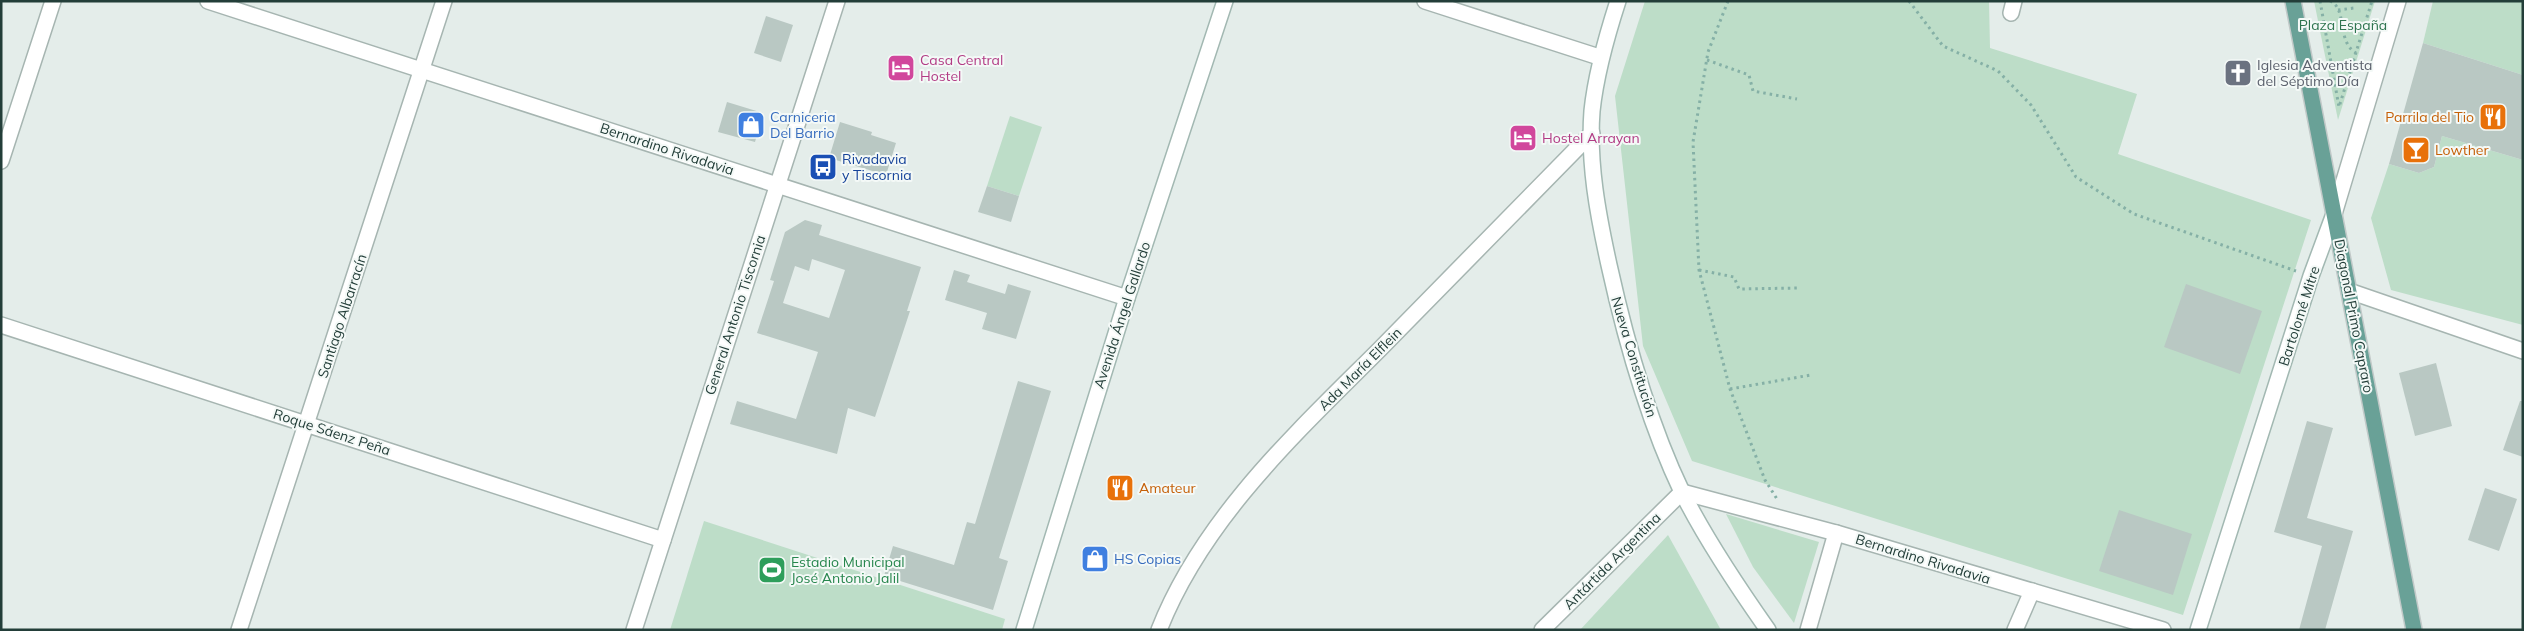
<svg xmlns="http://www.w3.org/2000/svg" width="2524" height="631" viewBox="0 0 2524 631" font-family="Mulish,sans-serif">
	<rect width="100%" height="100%" fill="#e4edea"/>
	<!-- green -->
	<g fill="#bdddc8">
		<polygon points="1645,1 1989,1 1990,48 2137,94 2118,154 2311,220 2183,615 1692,461 1643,346 1615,96"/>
		<polygon points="2314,1 2375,1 2338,120"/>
		<polygon points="2433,1 2523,1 2523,75 2423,43"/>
		<polygon points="1010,116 1042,127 1019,196 987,186"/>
		<polygon points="2442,136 2523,160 2523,325 2391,290 2371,218 2389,164 2419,173 2434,167"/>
		<polygon points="1726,514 1819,542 1794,623 1753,567"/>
		<polygon points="704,521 1005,619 1002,630 670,630"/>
		<polygon points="1668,535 1721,630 1580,630"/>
	</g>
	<!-- building -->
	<g fill="#b9c8c3" fill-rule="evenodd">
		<polygon points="766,16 793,25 781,62 754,53"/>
		<polygon points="2423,43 2523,75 2523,160 2442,136 2434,167 2419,173 2389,164"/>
		<polygon points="727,102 763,113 755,142 718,132"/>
		<polygon points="840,122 872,132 871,135 896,143 886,175 829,158"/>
		<polygon points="987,186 1019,196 1011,222 978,212"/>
		<path d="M805,220L822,225L819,235L921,267L907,311H910L875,417L848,408L837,454L730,424L737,401L796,419L818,352L757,333L774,281L770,280L785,232ZM812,259L845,270L829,318L783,303L795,266L809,271Z"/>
		<polygon points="954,270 970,275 967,282 1005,294 1008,284 1031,291 1016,339 982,329 987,313 945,300"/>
		<polygon points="2186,284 2262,311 2240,374 2164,347"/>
		<polygon points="2436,363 2452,426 2415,436 2399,373"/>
		<polygon points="1018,381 1051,391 999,558 1008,561 993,610 884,576 893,546 954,565 967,522 975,524"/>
		<polygon points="2520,401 2523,401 2523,457 2503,450"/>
		<polygon points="2307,421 2333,428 2307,518 2353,531 2325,630 2299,630 2322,546 2274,532"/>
		<polygon points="2485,488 2517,499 2499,551 2468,540"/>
		<polygon points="2119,510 2192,534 2173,595 2099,571"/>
	</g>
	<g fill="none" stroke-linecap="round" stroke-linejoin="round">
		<defs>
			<g id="street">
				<polyline points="208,1 1127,298"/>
				<polyline points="1425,1 1599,57"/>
				<polyline points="2011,13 2014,1"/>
				<polyline points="1,161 53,1"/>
				<polyline points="2334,214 2398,1"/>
				<polyline points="2349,291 2523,351"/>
				<polyline points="1,325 663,540"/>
				<polyline points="239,630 444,1"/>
				<polyline points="634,630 837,1"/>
				<path d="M1159,630C1203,518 1297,432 1380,349C1451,277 1521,205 1592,133"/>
				<polyline points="1542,630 1682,492 1836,533 2163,630"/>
				<polyline points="1808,630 1836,533"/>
				<polyline points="2015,630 2032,591"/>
			</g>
			<g id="secondary">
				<path d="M1618,1C1606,38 1596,73 1592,111C1588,163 1598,215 1609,265C1626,342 1648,421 1682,492C1706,540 1737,586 1768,630"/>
				<polyline points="1024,630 1127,298 1225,1"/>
				<polyline points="2198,630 2311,276 2334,214"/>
			</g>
			<polyline id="primary" points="2293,1 2414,630"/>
		</defs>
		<!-- street casing -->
		<use href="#street" stroke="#a6b5b1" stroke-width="18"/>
		<!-- secondary casing -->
		<use href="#secondary" stroke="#a2b8b2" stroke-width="18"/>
		<!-- primary casing -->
		<use href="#primary" stroke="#c1c9c8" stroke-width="18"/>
		<!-- path -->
		<g stroke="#85b0a6" stroke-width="3" stroke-dasharray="2.5 4" stroke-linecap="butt">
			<polyline points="1728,1 1708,52 1693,142 1699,270 1730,389 1765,480 1777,499"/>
			<polyline points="1909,1 1943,46 1998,71 2031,105 2076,177 2134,214 2296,271"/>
			<polyline points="2320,1 2339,107 2372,1"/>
			<path d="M2330,1C2348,9 2336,41 2356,53"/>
			<polyline points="2338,10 2354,8"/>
			<polyline points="1707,60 1749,75 1753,91 1797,99"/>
			<polyline points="1699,270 1734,277 1739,289 1798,288"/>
			<polyline points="1730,389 1811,375"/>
		</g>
		<!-- street -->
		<use href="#street" stroke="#fff" stroke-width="15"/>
		<!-- secondary -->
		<use href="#secondary" stroke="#fff" stroke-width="15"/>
		<!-- primary -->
		<use href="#primary" stroke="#69a197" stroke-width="15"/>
	</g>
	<!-- icons -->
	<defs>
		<symbol id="hotel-square" viewBox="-11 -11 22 22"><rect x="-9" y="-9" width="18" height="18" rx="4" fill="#d1479c" stroke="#f4f9f7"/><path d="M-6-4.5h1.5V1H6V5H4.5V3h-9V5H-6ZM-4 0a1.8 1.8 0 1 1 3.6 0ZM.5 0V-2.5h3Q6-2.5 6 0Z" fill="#fff"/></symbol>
		<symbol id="church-square" viewBox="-11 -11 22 22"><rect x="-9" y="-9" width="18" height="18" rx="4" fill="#6b7280" stroke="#f4f9f7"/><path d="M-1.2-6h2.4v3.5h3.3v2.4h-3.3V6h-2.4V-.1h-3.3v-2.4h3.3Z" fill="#fff"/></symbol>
		<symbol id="restaurant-square" viewBox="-11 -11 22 22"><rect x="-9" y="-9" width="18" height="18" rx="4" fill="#e8710a" stroke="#f4f9f7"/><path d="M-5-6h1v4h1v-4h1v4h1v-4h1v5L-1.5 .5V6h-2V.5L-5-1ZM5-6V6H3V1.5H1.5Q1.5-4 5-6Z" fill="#fff"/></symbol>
		<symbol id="shop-square" viewBox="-11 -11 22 22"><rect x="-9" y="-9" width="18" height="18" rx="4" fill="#3f7fe0" stroke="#f4f9f7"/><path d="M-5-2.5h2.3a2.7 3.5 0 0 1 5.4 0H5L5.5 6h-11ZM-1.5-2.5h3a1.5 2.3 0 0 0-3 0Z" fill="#fff"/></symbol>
		<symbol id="bar-square" viewBox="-11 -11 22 22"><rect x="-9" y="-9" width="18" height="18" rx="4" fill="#e8710a" stroke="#f4f9f7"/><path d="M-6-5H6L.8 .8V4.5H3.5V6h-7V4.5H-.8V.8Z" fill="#fff"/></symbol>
		<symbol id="bus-square" viewBox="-11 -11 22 22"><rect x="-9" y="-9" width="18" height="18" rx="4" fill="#1a4fb4" stroke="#f4f9f7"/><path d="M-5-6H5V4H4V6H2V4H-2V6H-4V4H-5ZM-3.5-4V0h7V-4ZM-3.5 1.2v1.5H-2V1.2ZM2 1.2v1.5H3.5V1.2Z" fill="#fff"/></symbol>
		<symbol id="stadium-square" viewBox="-11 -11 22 22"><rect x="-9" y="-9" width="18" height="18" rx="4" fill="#2e9e5b" stroke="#f4f9f7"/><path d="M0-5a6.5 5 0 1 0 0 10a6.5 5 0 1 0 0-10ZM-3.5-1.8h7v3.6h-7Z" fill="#fff"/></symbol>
	</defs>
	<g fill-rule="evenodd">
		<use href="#hotel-square" x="885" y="52" width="32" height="32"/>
		<use href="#church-square" x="2222" y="57" width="32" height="32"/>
		<use href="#restaurant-square" x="2477" y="101" width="32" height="32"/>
		<use href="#shop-square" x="735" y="109" width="32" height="32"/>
		<use href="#hotel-square" x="1507" y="122" width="32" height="32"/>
		<use href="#bar-square" x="2400" y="134" width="32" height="32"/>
		<use href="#bus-square" x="807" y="151" width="32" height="32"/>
		<use href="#restaurant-square" x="1104" y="472" width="32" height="32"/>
		<use href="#shop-square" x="1079" y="543" width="32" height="32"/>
		<use href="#stadium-square" x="756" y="554" width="32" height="32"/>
	</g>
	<g text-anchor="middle" stroke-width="4" stroke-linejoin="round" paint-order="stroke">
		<!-- park labels -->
		<g font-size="14" fill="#2e744f" stroke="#f4f9f7">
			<text x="2343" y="30">Plaza España</text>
		</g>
		<!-- hotel labels -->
		<g font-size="14" fill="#b23c85" stroke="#f4f9f7" text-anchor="start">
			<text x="920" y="65">Casa Central<tspan x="920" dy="16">Hostel</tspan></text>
			<text x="1542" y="143">Hostel Arrayan</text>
		</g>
		<!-- worship labels -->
		<g font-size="14" fill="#5b616d" stroke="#f4f9f7" text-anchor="start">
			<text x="2257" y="70">Iglesia Adventista<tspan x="2257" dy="16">del Séptimo Día</tspan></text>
		</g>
		<!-- shop labels -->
		<g font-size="14" fill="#366cbe" stroke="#f4f9f7" text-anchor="start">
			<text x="770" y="122">Carniceria<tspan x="770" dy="16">Del Barrio</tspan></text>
			<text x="1114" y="564">HS Copias</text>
		</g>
		<!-- food labels -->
		<g font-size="14" fill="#c56008" stroke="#f4f9f7" text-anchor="start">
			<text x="2474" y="122" text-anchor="end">Parrila del Tio</text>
			<text x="2435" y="155">Lowther</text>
			<text x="1139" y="493">Amateur</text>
		</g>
		<!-- street labels -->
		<g font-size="14" fill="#233e39" stroke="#f4f9f7">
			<text transform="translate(667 149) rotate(18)" y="5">Bernardino Rivadavia</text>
			<text transform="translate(735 315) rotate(-72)" y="5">General Antonio Tiscornia</text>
			<text transform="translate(1122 315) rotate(-72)" y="5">Avenida Ángel Gallardo</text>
			<text transform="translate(342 316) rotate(-72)" y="5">Santiago Albarracín</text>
			<text transform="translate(2299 316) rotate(-72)" y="5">Bartolomé Mitre</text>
			<text transform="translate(2354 316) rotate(79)" y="5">Diagonal Primo Capraro</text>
			<text transform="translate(1634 357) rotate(73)" y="5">Nueva Constitución</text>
			<text transform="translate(1360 369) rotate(-45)" y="5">Ada María Elflein</text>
			<text transform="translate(332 432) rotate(18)" y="5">Roque Sáenz Peña</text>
			<text transform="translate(1923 559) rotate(17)" y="5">Bernardino Rivadavia</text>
			<text transform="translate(1612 561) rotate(-45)" y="5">Antártida Argentina</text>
		</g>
		<!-- transit labels -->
		<g font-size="14" fill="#164399" stroke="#f4f9f7" text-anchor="start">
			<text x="842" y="164">Rivadavia<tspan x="842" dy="16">y Tiscornia</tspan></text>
		</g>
		<!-- leisure labels -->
		<g font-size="14" fill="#27864d" stroke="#f4f9f7" text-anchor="start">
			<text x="791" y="567">Estadio Municipal<tspan x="791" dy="16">José Antonio Jalil</tspan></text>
		</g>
	</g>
	<!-- border -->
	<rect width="2524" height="631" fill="none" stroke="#233e39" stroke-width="5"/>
</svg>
